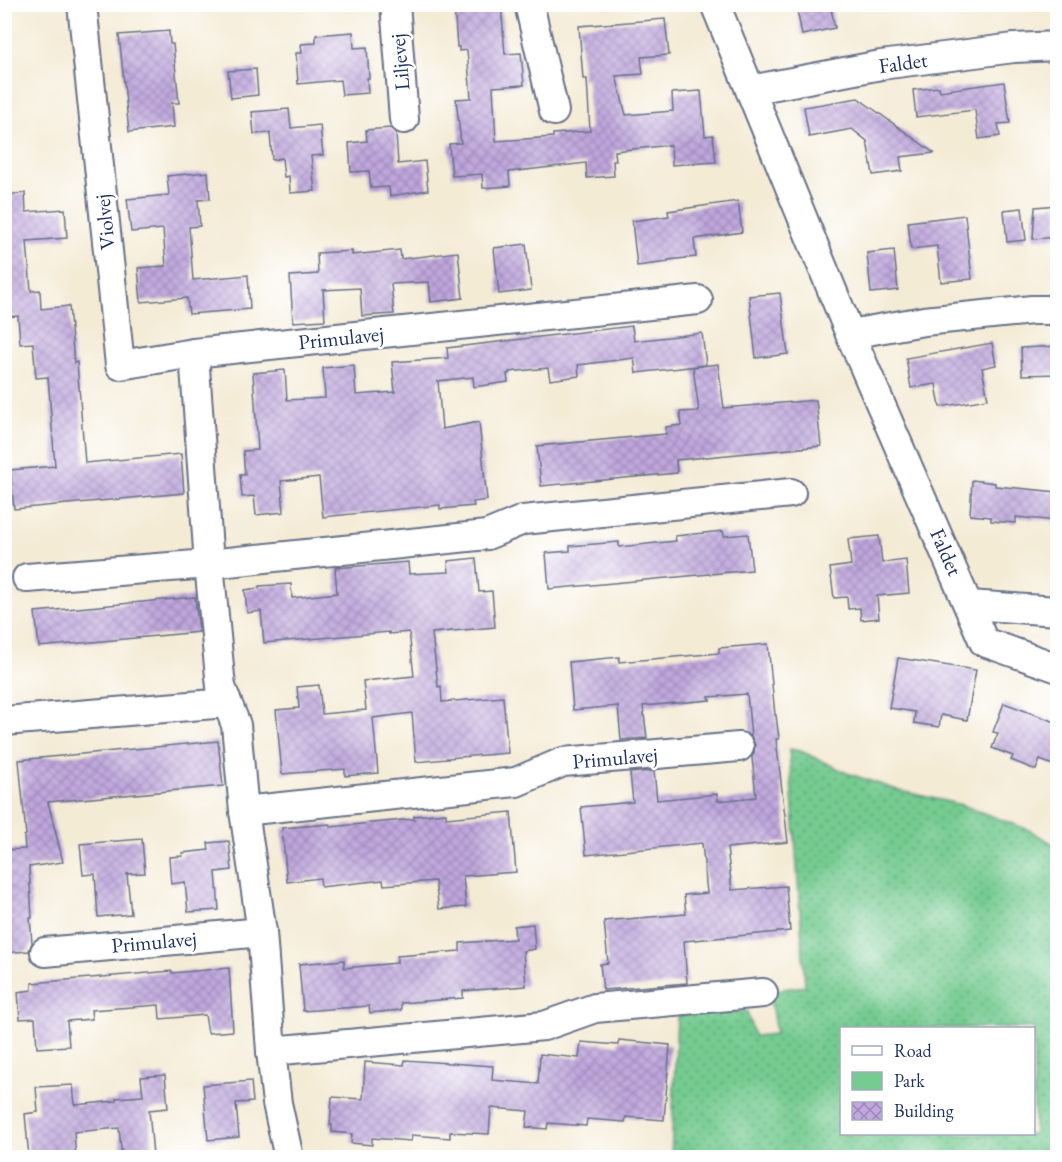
<svg xmlns="http://www.w3.org/2000/svg" width="1062" height="1162" viewBox="0 0 1062 1162" font-family="'EB Garamond',serif">
	<defs>
		<pattern id="green-dots" width="8" height="8" patternUnits="userSpaceOnUse" patternTransform="scale(1.5)"><rect width="8" height="8" fill="#75cb90"/><path d="M2 2h.1M6 6h.1" fill="none" stroke="#5fa579" stroke-width="1.8" stroke-linecap="round"/></pattern>
		<pattern id="building-cross-hatch" width="8" height="8" patternUnits="userSpaceOnUse" patternTransform="scale(1.5)"><rect width="8" height="8" fill="#c0a7dd"/><path d="M0 0l8 8M0 8l8-8" fill="none" stroke="#9b88b6"/></pattern>
	</defs>
	<rect width="100%" height="100%" fill="#fff"/>
	<filter id="ink" filterUnits="userSpaceOnUse"><feTurbulence type="fractalNoise" baseFrequency=".0167" numOctaves="2"/><feDisplacementMap in="SourceGraphic" scale="12" xChannelSelector="R" yChannelSelector="G"/><feConvolveMatrix kernelMatrix="1 2 1 2 8 2 1 2 1" color-interpolation-filters="sRGB"/></filter>
	<filter id="wash" filterUnits="userSpaceOnUse"><feTurbulence type="fractalNoise" baseFrequency=".008" numOctaves="4" result="noise"/><feDisplacementMap in="SourceGraphic" scale="24" xChannelSelector="R" yChannelSelector="G"/><feGaussianBlur stdDeviation="1.35" result="paint"/><feColorMatrix in="noise" values="0 0 0 0 0 0 0 0 0 0 0 0 0 0 0 0 0 1.4 0 .05"/><feComposite in="paint" operator="in"/></filter>
	<g filter="url(#wash)">
		<rect width="100%" height="100%" fill="#f4ebd5"/>
		<!-- green -->
		<path fill="url(#green-dots)" stroke="#487d77" stroke-width="1.5" fill-rule="evenodd" d="M789,749L801,751L847,773L897,790L962,805L1029,830L1057,846V1157L671,1158L677,1015L747,1011L754,1036L776,1034L769,991L805,986ZM842,1028H1034V1134H842Z"/>
		<g id="blocks">
			<!-- building -->
			<g fill="url(#building-cross-hatch)">
				<polygon points="454,4 501,4 505,54 521,53 524,85 493,87 496,141 553,137 553,134 590,131 587,79 583,79 579,26 665,19 669,55 641,57 643,74 616,76 626,115 673,111 672,93 701,91 705,136 713,135 716,162 672,165 671,145 615,151 616,161 613,161 614,176 587,178 586,163 509,172 510,186 483,188 482,174 452,176 449,144 461,143 456,99 471,98 467,50 459,51 459,47 457,47"/>
				<polygon points="796,4 830,4 835,28 802,35"/>
				<polygon points="169,31 170,44 173,44 179,103 172,103 174,127 129,132 119,35"/>
				<polygon points="353,32 354,48 367,47 369,78 367,78 368,93 342,95 340,80 298,84 296,53 302,53 301,44 316,43 316,35"/>
				<polygon points="256,69 258,95 231,98 228,71"/>
				<polygon points="1004,82 1010,123 998,124 1000,136 979,139 975,110 916,117 913,90 939,87 940,91"/>
				<polygon points="858,98 934,153 900,157 902,171 873,175 867,141 852,129 809,137 804,107"/>
				<polygon points="289,109 291,128 320,125 323,155 311,156 315,191 290,193 289,176 284,177 282,158 272,160 270,133 254,134 252,112"/>
				<polygon points="390,128 396,133 398,164 425,161 428,190 390,196 389,187 371,188 369,171 351,172 349,143 367,141 366,130"/>
				<polygon points="208,172 210,199 198,200 200,226 189,227 193,280 248,275 250,309 189,314 187,298 141,302 138,268 166,266 163,229 131,232 127,199 169,195 167,176"/>
				<polygon points="25,193 26,212 65,209 67,238 27,241 31,291 40,290 41,309 69,306 74,363 77,362 85,463 181,454 184,493 14,509 10,470 55,466 48,377 36,378 33,343 20,344 18,316 4,317 4,195"/>
				<polygon points="738,201 742,232 694,239 696,257 668,260 668,262 637,266 632,221 669,216 668,211"/>
				<polygon points="1058,205 1058,237 1033,239 1035,207"/>
				<polygon points="1022,208 1026,240 1007,242 1004,210"/>
				<polygon points="965,215 972,279 941,282 937,246 911,249 908,222"/>
				<polygon points="526,244 531,290 499,294 494,248"/>
				<polygon points="400,250 401,259 458,252 463,298 431,302 429,282 391,284 394,314 362,316 360,288 323,290 325,320 293,322 290,276 318,274 317,253 352,251 352,255"/>
				<polygon points="894,250 898,290 871,293 867,253"/>
				<polygon points="780,293 788,354 756,358 749,296"/>
				<polygon points="632,326 634,341 702,333 706,365 636,373 634,358 578,365 579,376 550,380 548,368 509,372 509,374 507,374 508,382 474,387 473,377 438,381 442,429 479,422 487,500 473,502 474,506 440,509 440,505 323,517 319,477 281,481 284,512 256,515 254,496 242,497 240,475 245,475 243,451 258,450 253,373 285,370 287,400 325,398 323,368 354,365 356,395 395,392 392,362 448,358 447,348"/>
				<polygon points="992,343 996,365 982,368 988,399 940,407 936,384 911,388 906,358"/>
				<polygon points="1058,346 1058,374 1022,375 1021,348"/>
				<polygon points="718,364 724,408 816,400 821,446 676,460 677,473 541,486 537,446 666,434 666,427 682,425 680,412 699,411 693,367"/>
				<polygon points="972,480 995,483 995,486 1058,492 1058,521 1016,517 1016,523 991,521 991,517 970,515"/>
				<polygon points="723,531 724,536 748,534 752,570 549,589 546,553 570,551 570,546 619,542 619,547 676,541 675,536"/>
				<polygon points="879,536 882,563 906,560 909,593 877,596 879,618 861,620 860,608 848,609 847,597 834,598 830,568 851,565 848,539"/>
				<polygon points="476,558 479,592 492,591 495,627 432,633 438,687 441,686 442,702 503,697 508,753 447,758 448,759 416,762 412,713 373,718 378,773 345,776 345,769 282,774 276,710 299,708 297,687 319,685 322,714 366,710 363,681 414,676 409,632 389,634 389,632 264,643 261,611 247,613 245,590 259,588 259,586 291,584 292,598 337,593 335,568 408,562 409,574 449,572 448,561"/>
				<polygon points="195,597 199,632 39,647 35,612"/>
				<polygon points="768,644 775,715 776,715 779,739 776,739 788,842 727,848 732,890 786,886 790,931 684,941 687,983 603,990 600,964 608,963 604,921 686,914 684,895 707,893 702,843 586,855 581,807 633,802 630,773 654,771 657,800 717,794 718,801 756,797 752,757 754,753 755,745 751,736 747,694 709,697 710,700 643,706 647,738 621,740 618,706 573,710 569,662 619,657 619,662 719,653 719,648"/>
				<polygon points="898,658 976,670 967,720 941,715 939,727 914,723 915,712 889,708"/>
				<polygon points="1004,703 1058,723 1058,767 1040,760 1036,770 1011,760 1013,756 992,748 998,733 993,732"/>
				<polygon points="218,741 223,786 48,802 63,862 29,867 32,918 30,918 32,943 29,951 4,953 4,850 25,849 24,836 26,835 19,760"/>
				<polygon points="511,812 516,872 463,876 466,907 439,909 435,881 384,885 383,880 321,887 320,878 287,882 282,828 330,824 330,827 414,819 414,816 446,813 446,818"/>
				<polygon points="142,839 145,873 127,874 131,914 98,917 95,874 83,875 80,844"/>
				<polygon points="229,841 232,870 216,872 219,910 188,912 185,882 171,884 169,857 183,856 182,853 209,850 208,843"/>
				<polygon points="533,924 535,949 523,951 526,986 463,991 463,998 401,1003 401,1010 370,1013 369,1006 303,1011 299,964 344,960 344,968 397,963 397,956 460,951 460,943 515,939 514,926"/>
				<polygon points="229,968 233,1031 208,1033 205,1015 160,1019 159,1005 91,1010 92,1019 67,1021 69,1046 37,1048 35,1018 20,1019 18,992 32,990 32,983 172,971 172,973"/>
				<polygon points="619,1040 670,1045 664,1120 626,1117 625,1122 587,1119 586,1126 548,1123 547,1129 526,1127 528,1111 491,1108 489,1134 450,1132 450,1138 412,1135 411,1141 372,1138 372,1145 351,1143 352,1134 332,1132 332,1125 330,1125 332,1097 363,1099 365,1062 404,1065 405,1060 493,1066 492,1080 538,1084 540,1054 579,1058 581,1042 618,1045"/>
				<polygon points="165,1075 168,1108 149,1110 153,1155 122,1158 119,1128 74,1132 76,1158 29,1158 25,1114 38,1112 36,1087 73,1085 75,1105 116,1101 116,1098 143,1096 141,1077"/>
				<polygon points="251,1081 253,1102 236,1103 239,1137 208,1140 203,1085"/>
			</g>
		</g>
	</g>
	<g filter="url(#ink)">
		<use href="#blocks" fill-opacity="0" stroke="#677188" stroke-width="1.5"/>
		<g fill="none" stroke-linecap="round" stroke-linejoin="round">
			<defs>
				<g id="minor">
					<polyline points="82,4 120,365 194,353"/>
					<polyline points="395,4 404,119"/>
					<polyline points="529,4 554,111"/>
					<polyline points="715,4 850,334 984,642 1058,668"/>
					<polyline points="750,90 881,65 1014,48 1058,46"/>
					<polyline points="850,334 924,321 1032,310 1058,310"/>
					<polyline points="27,578 209,564 487,535 523,520 791,493"/>
					<polyline points="969,605 1058,611"/>
					<polyline points="4,721 227,703"/>
					<polyline points="244,811 516,782 563,762 739,747"/>
					<polyline points="45,952 262,932"/>
					<polyline points="271,1051 544,1026 595,1008 763,993"/>
					<polyline points="289,1158 277,1103 271,1051 262,932 244,811 236,725 221,687 209,564 194,353 698,300"/>
				</g>
			</defs>
			<!-- minor casing -->
			<use href="#minor" stroke="#677188" stroke-width="32"/>
			<!-- minor -->
			<use href="#minor" stroke="#fff" stroke-width="28"/>
		</g>
	</g>
	<g text-anchor="middle" stroke-width="5" stroke-linejoin="round" paint-order="stroke">
		<!-- street labels -->
		<g font-size="21" fill="#1b2f5e" stroke="#fff">
			<text transform="translate(400 62) rotate(-95)" y="7">Liljevej</text>
			<text transform="translate(903 63) rotate(-8)" y="7">Faldet</text>
			<text transform="translate(105 222) rotate(-96)" y="7">Violvej</text>
			<text transform="translate(341 338) rotate(-6)" y="7">Primulavej</text>
			<text transform="translate(946 552) rotate(66)" y="7">Faldet</text>
			<text transform="translate(615 758) rotate(-5)" y="7">Primulavej</text>
			<text transform="translate(154 942) rotate(-5)" y="7">Primulavej</text>
		</g>
	</g>
	<!-- margin -->
	<rect width="1062" height="1162" fill="none" stroke="#fff" stroke-width="24"/>
	<!-- legend -->
	<rect x="840" y="1027" width="195" height="108" fill="#ffffff" stroke="#a4acbf" stroke-width="1.5"/>
	<rect x="852" y="1046" width="30" height="9" fill="#ffffff" stroke="#a4acbf" stroke-width="1.5"/>
	<text x="894" y="1057" font-size="18" fill="#1b2f5e">Road</text>
	<rect x="852" y="1072" width="30" height="18" fill="#75cb90" stroke="#a4acbf" stroke-width="1.5"/>
	<text x="894" y="1087" font-size="18" fill="#1b2f5e">Park</text>
	<rect x="852" y="1102" width="30" height="18" fill="url(#building-cross-hatch)" stroke="#a4acbf" stroke-width="1.5"/>
	<text x="894" y="1117" font-size="18" fill="#1b2f5e">Building</text>
</svg>
